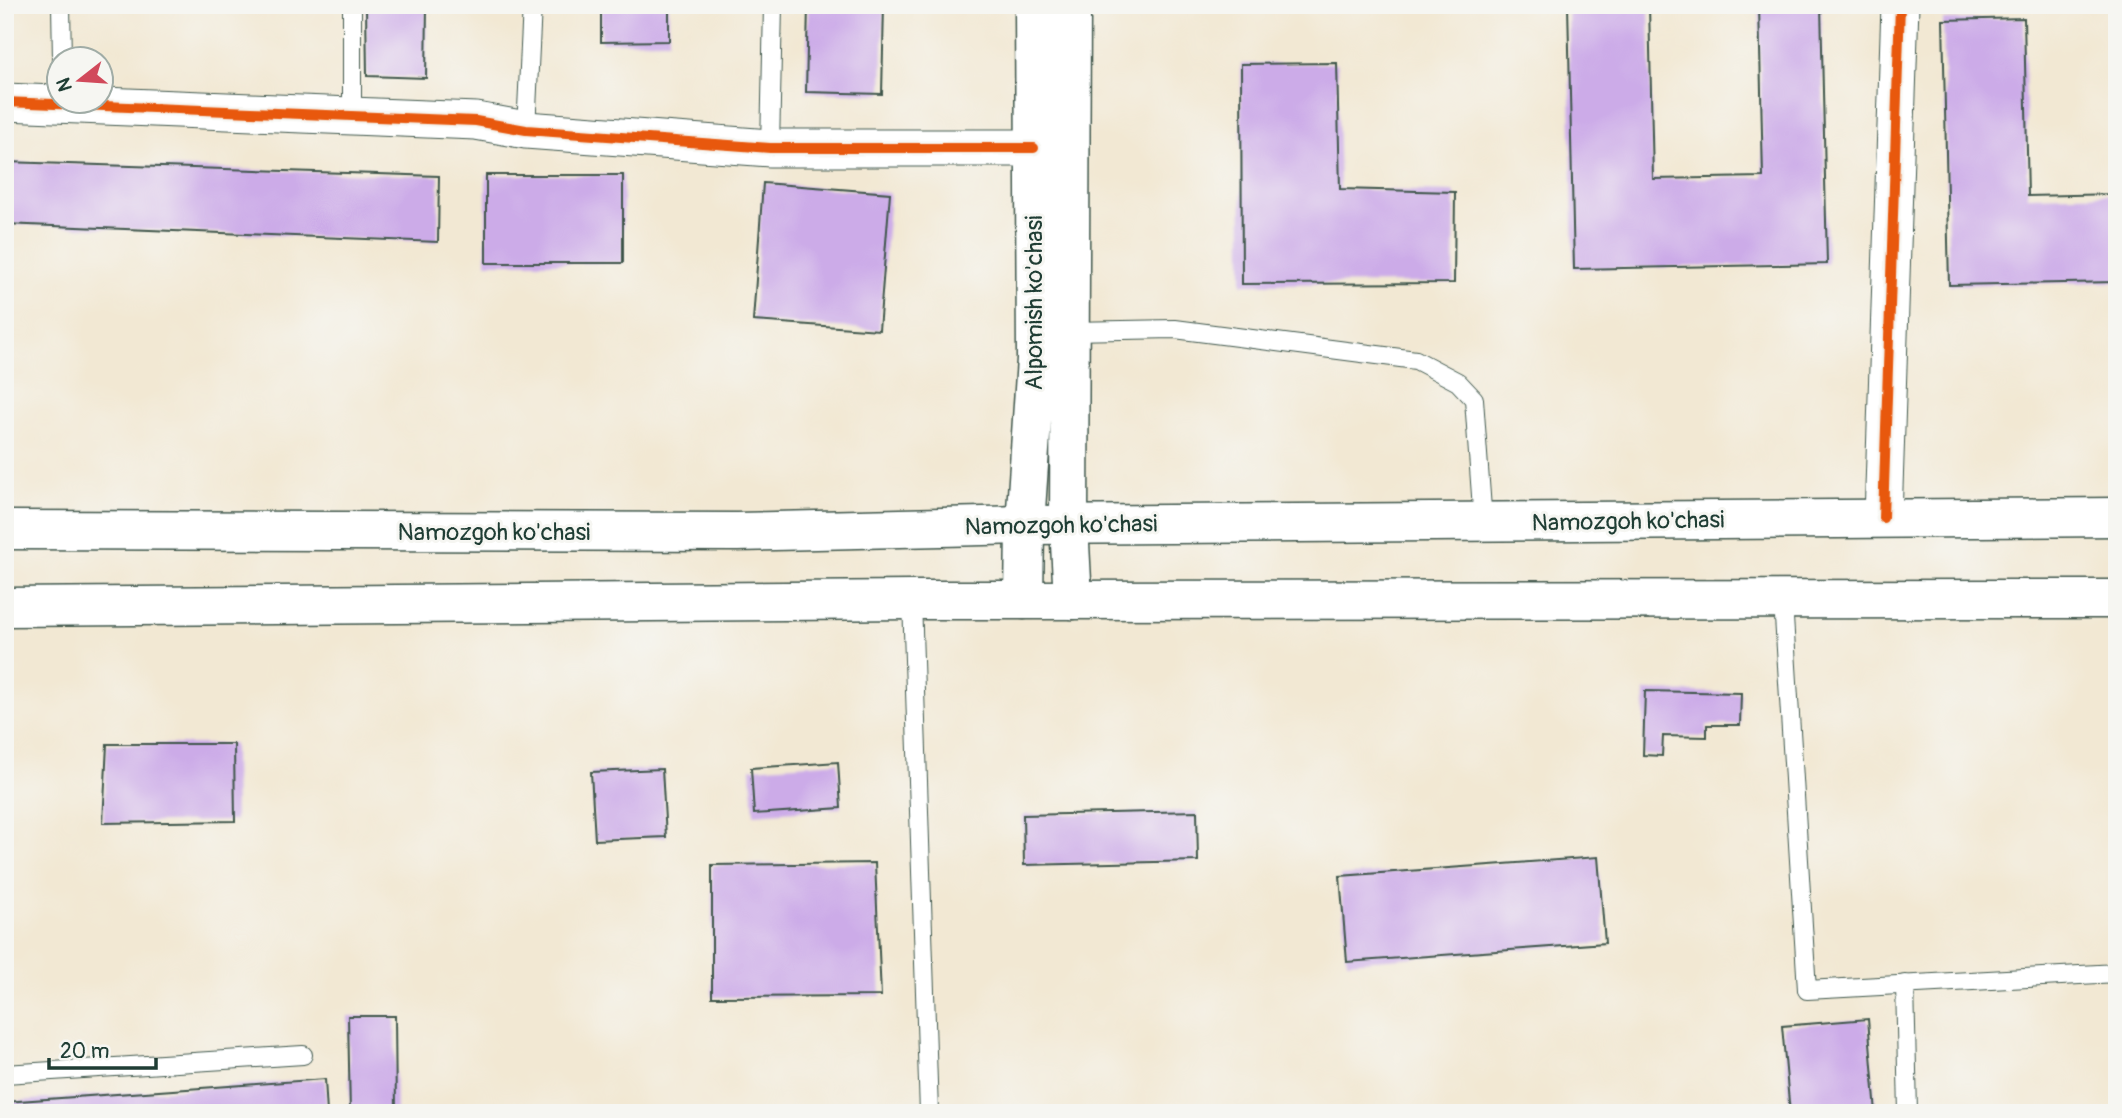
<svg xmlns="http://www.w3.org/2000/svg" width="2122" height="1118" viewBox="0 0 2122 1118" font-family="Pangolin,sans-serif">
	<rect width="100%" height="100%" fill="#f6f6f2"/>
	<filter id="ink" filterUnits="userSpaceOnUse"><feTurbulence type="fractalNoise" baseFrequency=".0143" numOctaves="2"/><feDisplacementMap in="SourceGraphic" scale="14" xChannelSelector="R" yChannelSelector="G"/><feConvolveMatrix kernelMatrix="1 2 1 2 8 2 1 2 1" color-interpolation-filters="sRGB"/></filter>
	<filter id="wash" filterUnits="userSpaceOnUse"><feTurbulence type="fractalNoise" baseFrequency=".00686" numOctaves="4" result="noise"/><feDisplacementMap in="SourceGraphic" scale="28" xChannelSelector="R" yChannelSelector="G"/><feGaussianBlur stdDeviation="1.57" result="paint"/><feColorMatrix in="noise" values="0 0 0 0 0 0 0 0 0 0 0 0 0 0 0 0 0 1.4 0 .05"/><feComposite in="paint" operator="in"/></filter>
	<g filter="url(#wash)">
		<rect width="100%" height="100%" fill="#f2e8d3"/>
		<g id="blocks">
			<!-- building -->
			<g fill="#ccabe8">
				<polygon points="366,5 427,5 426,78 367,76"/>
				<polygon points="601,5 669,5 669,41 601,42"/>
				<polygon points="808,5 884,5 882,94 806,92"/>
				<polygon points="1568,5 1649,5 1653,179 1763,177 1759,5 1821,5 1827,264 1574,269"/>
				<polygon points="2024,18 2028,196 2117,194 2117,282 1949,285 1943,20"/>
				<polygon points="1337,63 1340,189 1455,192 1454,283 1242,284 1241,64"/>
				<polygon points="5,162 439,176 438,242 5,224"/>
				<rect x="486" y="175" width="137" height="88"/>
				<polygon points="763,183 890,193 879,330 753,321"/>
				<polygon points="1645,691 1741,693 1740,725 1707,725 1707,737 1663,736 1662,756 1643,755"/>
				<polygon points="107,744 234,744 235,821 103,823"/>
				<polygon points="838,762 841,808 754,814 751,768"/>
				<polygon points="662,769 666,837 595,840 591,772"/>
				<polygon points="1197,811 1198,861 1024,865 1023,815"/>
				<polygon points="1598,857 1605,943 1347,962 1340,876"/>
				<polygon points="875,863 881,996 712,997 712,865"/>
				<polygon points="348,1016 395,1016 396,1113 350,1113"/>
				<polygon points="1868,1019 1876,1113 1790,1113 1782,1026"/>
				<polygon points="325,1079 327,1113 5,1113 5,1102"/>
			</g>
		</g>
	</g>
	<g filter="url(#ink)">
		<use href="#blocks" fill-opacity="0" stroke="#3f574c" stroke-width="2"/>
		<g fill="none" stroke-linecap="round" stroke-linejoin="round">
			<defs>
				<g id="service">
					<polyline points="61,5 62,60"/>
					<polyline points="352,117 352,5"/>
					<polyline points="526,130 532,5"/>
					<polyline points="770,148 773,5"/>
					<polyline points="1070,331 1175,329 1416,360 1458,382 1474,399 1483,523"/>
					<polyline points="912,600 929,1113"/>
					<polyline points="1783,601 1807,990 2117,973"/>
					<polyline points="1905,984 1908,1113"/>
					<polyline points="5,1074 303,1055"/>
				</g>
				<g id="minor">
					<polyline points="5,102 476,121 526,130 770,148 1034,148"/>
					<polyline points="1883,518 1900,5"/>
				</g>
				<g id="secondary">
					<polyline points="1071,5 1069,525 1073,600"/>
					<polyline points="5,530 737,532 1025,525 2117,517"/>
					<polyline points="1024,600 1025,525 1036,359 1034,5"/>
					<polyline points="5,607 912,600 2117,599"/>
				</g>
			</defs>
			<!-- service casing -->
			<use href="#service" stroke="#3f574c" stroke-width="20"/>
			<!-- minor casing -->
			<use href="#minor" stroke="#3f574c" stroke-width="39"/>
			<!-- secondary casing -->
			<use href="#secondary" stroke="#3f574c" stroke-width="41"/>
			<!-- service -->
			<use href="#service" stroke="#fff" stroke-width="18"/>
			<!-- minor -->
			<use href="#minor" stroke="#fff" stroke-width="37"/>
			<!-- secondary -->
			<use href="#secondary" stroke="#fff" stroke-width="38"/>
			<defs>
				<g id="cycleway">
					<polyline points="5,102 476,121 526,130 770,148 1034,148"/>
					<polyline points="1883,518 1900,5"/>
				</g>
			</defs>
			<!-- cycleway casing -->
			<use href="#cycleway" stroke="#f6f6f2" stroke-width="15"/>
			<!-- cycleway -->
			<use href="#cycleway" stroke="#e8590c" stroke-width="10"/>
		</g>
	</g>
	<g text-anchor="middle" stroke-width="6" stroke-linejoin="round" paint-order="stroke">
		<!-- street labels -->
		<g font-size="24" fill="#1f3d34" stroke="#f6f6f2">
			<text transform="translate(1034 303) rotate(-90)" y="8">Alpomish ko'chasi</text>
			<text transform="translate(1628 521) rotate(-1)" y="8">Namozgoh ko'chasi</text>
			<text transform="translate(1061 525) rotate(-1)" y="8">Namozgoh ko'chasi</text>
			<text x="494" y="540">Namozgoh ko'chasi</text>
		</g>
	</g>
	<!-- margin -->
	<rect width="2122" height="1118" fill="none" stroke="#f6f6f2" stroke-width="28"/>
	<!-- north arrow -->
	<g transform="translate(80 80) rotate(253)"><circle r="33" fill="#f6f6f2" stroke="#a0aca6" stroke-width="2"/>
	<path d="M0-5L12 26L0 18L-12 26Z" fill="#d1495b"/>
	<text y="-10" font-size="19" font-weight="bold" text-anchor="middle" fill="#1f3d34">N</text>
	</g>
	<!-- scale -->
	<path d="M49 1058v10h107v-10" fill="none" stroke="#1f3d34" stroke-width="3.5"/>
	<text x="60" y="1058" font-size="21" fill="#1f3d34" stroke="#f6f6f2" stroke-width="5" paint-order="stroke">20 m</text>
</svg>
